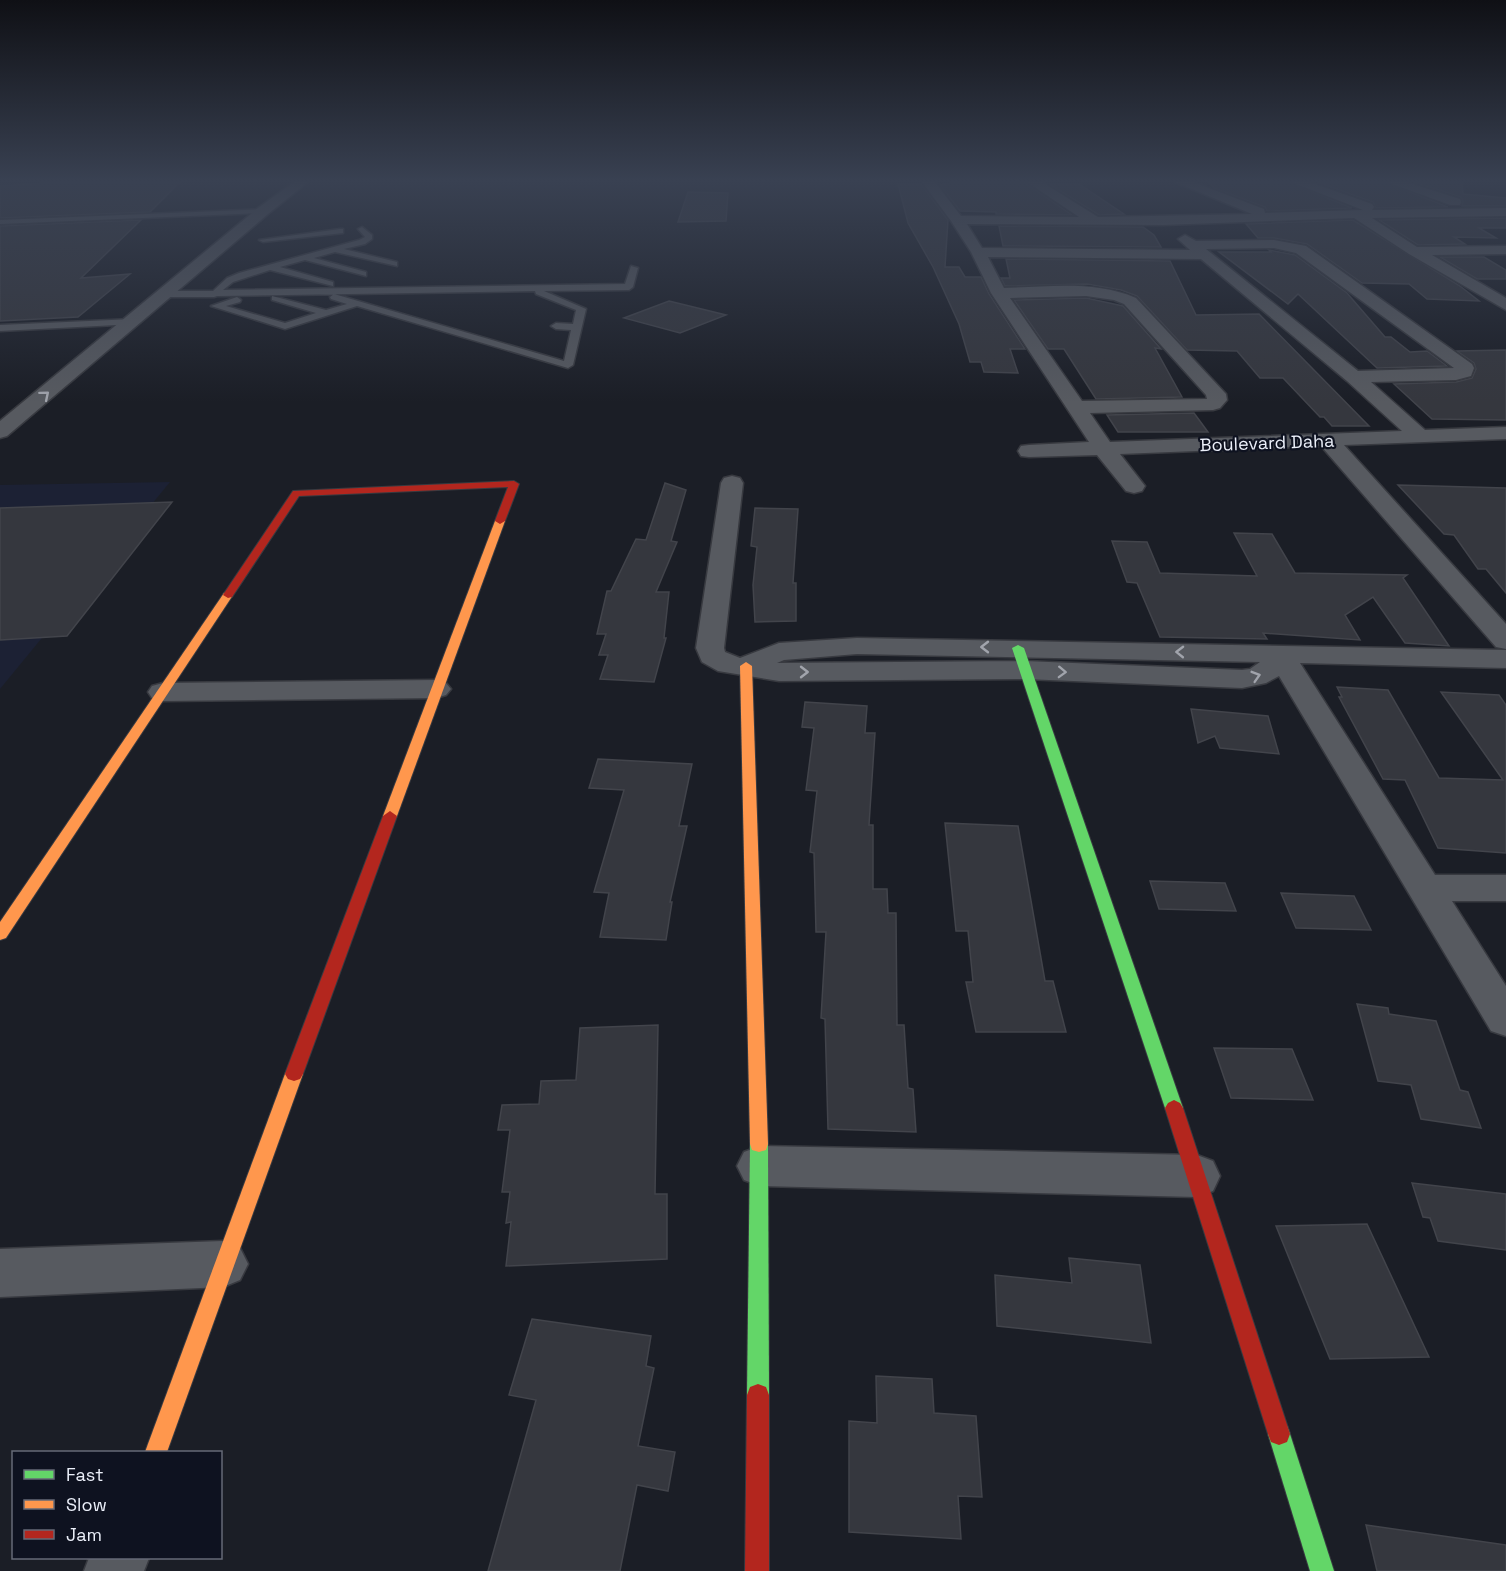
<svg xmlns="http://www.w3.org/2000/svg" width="1506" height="1571" viewBox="0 0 1506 1571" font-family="'Space Grotesk',sans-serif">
	<rect width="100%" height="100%" fill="#1b1e26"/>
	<!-- built -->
	<polygon fill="#1c2134" points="170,482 0,689 0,485"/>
	<!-- building -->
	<g fill="#35373e" stroke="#42444b" stroke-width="1.5">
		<polygon points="59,182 180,182 150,212 0,218 0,186"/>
		<polygon points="1209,182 1289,182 1352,208 1267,211 1265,207 1214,188"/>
		<polygon points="1317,182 1385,182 1448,207 1376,208 1373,202"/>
		<polygon points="1414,182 1462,182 1463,194 1506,198 1506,206 1462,206 1463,201 1461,197"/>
		<polygon points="952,183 1025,183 1072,215 996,214 996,212 960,211 940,185"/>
		<polygon points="898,184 921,184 948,220 945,267 959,267 965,277 981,277 989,294 1025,349 1010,349 1018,373 984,372 981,362 970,362 959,324 933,267 908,223"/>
		<polygon points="1049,184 1079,184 1124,214 1099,215"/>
		<polygon points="688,192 728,193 726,221 678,222"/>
		<polygon points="1506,218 1506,228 1479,228 1496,238 1454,237 1465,244 1418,245 1379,220"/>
		<polygon points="141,220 81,278 130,274 78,317 0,321 0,226"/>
		<polygon points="1353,220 1460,286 1479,301 1427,299 1409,284 1362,283 1307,244 1274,238 1258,238 1246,224"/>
		<polygon points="999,226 1143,227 1154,235 1161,247 1003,246"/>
		<polygon points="1269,250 1295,255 1347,293 1385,337 1391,337 1410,352 1427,351 1447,366 1377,368 1298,294 1288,304 1219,252 1271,252"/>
		<polygon points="1440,257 1484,257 1506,270 1506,279 1477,279"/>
		<polygon points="1006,259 1170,261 1196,315 1259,314 1369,426 1332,426 1324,417 1320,417 1283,378 1260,378 1237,351 1187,350 1137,296 1121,290 1087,284 1005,286 1001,278 1010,278"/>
		<polygon points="1086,298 1123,306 1161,349 1155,348 1182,397 1096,399 1064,349 1048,349 1014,300"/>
		<polygon points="669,301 726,315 680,333 624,318"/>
		<polygon points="1506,350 1506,420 1432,419 1394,384 1456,382 1472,378 1476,369 1474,363 1457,351"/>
		<polygon points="1194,413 1208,432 1118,432 1107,415"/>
		<polygon points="665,483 686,490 671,541 677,542 656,592 669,592 664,638 666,638 654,682 600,679 608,655 599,655 606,634 597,634 607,591 611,591 636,539 646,540"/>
		<polygon points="1398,485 1506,488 1506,593 1486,569 1478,569 1454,535 1444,534"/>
		<polygon points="172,502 67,636 0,640 0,508"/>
		<polygon points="755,508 798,509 793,583 796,583 796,621 755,622 753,585 757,547 751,546"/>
		<polygon points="1234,533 1272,534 1295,573 1407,575 1403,578 1449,646 1405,643 1373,597 1345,615 1360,640 1263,633 1267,639 1160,637 1137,583 1127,582 1112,541 1147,542 1160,573 1257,576"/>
		<polygon points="1337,687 1388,690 1439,778 1503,780 1441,692 1499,695 1506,705 1506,853 1438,848 1405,780 1383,779 1339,697 1342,697"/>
		<polygon points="805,702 867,706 865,733 875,733 869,825 873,825 873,889 887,889 888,913 896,913 897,1025 904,1025 908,1088 913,1089 916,1132 828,1129 825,1019 821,1018 826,932 816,932 814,853 810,852 817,791 806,790 814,728 802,727"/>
		<polygon points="1191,709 1268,716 1279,754 1220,748 1215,736 1198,743"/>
		<polygon points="598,759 692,764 679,826 687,826 670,902 672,902 666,940 600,937 609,893 594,892 624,790 589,788"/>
		<polygon points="945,823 1018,826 1045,981 1053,981 1066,1032 976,1032 966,982 973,982 968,931 956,931"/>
		<polygon points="1150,881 1225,883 1236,911 1159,909"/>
		<polygon points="1281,893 1354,896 1371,930 1296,928"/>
		<polygon points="1357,1004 1388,1008 1389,1014 1436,1021 1460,1090 1468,1092 1481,1128 1421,1119 1411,1085 1378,1081"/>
		<polygon points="658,1025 655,1194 667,1194 667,1259 506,1266 511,1222 506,1223 510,1192 502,1192 510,1130 498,1130 502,1105 539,1104 541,1081 576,1080 580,1028"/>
		<polygon points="1214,1048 1292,1049 1313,1100 1231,1098"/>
		<polygon points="1412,1183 1506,1194 1506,1250 1438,1241 1430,1218 1423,1217"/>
		<polygon points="1367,1224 1429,1357 1330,1359 1276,1226"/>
		<polygon points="1069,1258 1140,1265 1151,1343 997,1326 995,1275 1072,1283"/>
		<polygon points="532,1319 651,1336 646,1366 654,1368 638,1446 675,1452 668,1491 637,1485 620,1571 488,1571 536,1400 509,1395"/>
		<polygon points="876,1376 932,1379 934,1413 976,1416 982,1497 958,1496 961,1539 849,1532 849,1421 877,1423"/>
		<polygon points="1366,1525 1506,1545 1506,1571 1377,1571"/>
	</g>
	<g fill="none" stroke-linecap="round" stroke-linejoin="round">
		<defs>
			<g id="lane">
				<polygon points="266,209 263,213 0,224 0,220"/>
				<polygon points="362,227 372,235 372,239 365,244 344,249 397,262 397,266 335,252 314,258 366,272 366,276 305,260 280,267 333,282 333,286 270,270 233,282 223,290 625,284 631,266 638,268 633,287 629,290 544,291 586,309 573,365 568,368 357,306 285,329 211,306 237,297 241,300 240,302 226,306 285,323 316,313 272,300 272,296 326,310 347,304 331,299 330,297 334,294 564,361 571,330 556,329 551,326 556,323 573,324 576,310 536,294 535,291 217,296 214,297 165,297 161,294 165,291 213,291 227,278 239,273 359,240 365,237 358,229"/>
				<polygon points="340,229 343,229 343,233 263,242 259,240"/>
				<polygon points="133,319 136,320 136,324 0,331 0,325"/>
			</g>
			<g id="street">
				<polygon points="294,182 308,182 268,214 7,436 0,438 0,421 258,208"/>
				<path d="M922,182H935L961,216L1079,217L1027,182H1042L1098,217L1252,214L1175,182H1193L1264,209L1265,213L1363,210L1291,182H1309L1372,204L1374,207L1372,210L1506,208V216L1372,218L1417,247L1506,246V254L1432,255L1506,298V310L1409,254L1354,218L1163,225L967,224L982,248L1190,250L1178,239L1185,235L1196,241L1274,240L1306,246L1472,364L1474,368L1471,376L1456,380L1371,382L1425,430L1506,427V439L1344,445L1506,624V649L1496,647L1321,446L1120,454L1145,486L1142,491L1134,493L1126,491L1097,455L1029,457L1021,456L1018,451L1021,446L1029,445L1089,442L991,293L971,252L951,221ZM1274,248L1296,253L1454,368L1358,371L1206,249ZM988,257L1201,259L1347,381L1402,431L1110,442L1090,413L1213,410L1220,408L1227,400L1226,394L1136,298C1094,280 1048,287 1004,288ZM1086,296L1114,300L1124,304L1206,395L1207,399L1082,401L1010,298Z"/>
				<polygon points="1387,182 1406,182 1460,199 1461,202 1460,205 1450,205"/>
				<path d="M732,476L740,478L743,483L724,648L725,652L740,658L779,643L857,638L1506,650V668L1300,663L1435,875H1506V901H1452L1506,986V1036L1491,1031L1279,676L1266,683L1242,688L1025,679L779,681L718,671L702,662L696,648L721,483L724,478ZM857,654L1260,662L1250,669L1242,670L1025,661L777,663L784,660Z"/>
				<polygon points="436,680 446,683 451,689 446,695 436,698 163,701 152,698 148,692 152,686 163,683"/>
				<polygon points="760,1146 1197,1155 1213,1161 1220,1176 1213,1191 1197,1197 760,1186 744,1180 737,1166 744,1152"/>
				<polygon points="223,1241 240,1248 248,1264 240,1280 223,1287 0,1297 0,1249"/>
				<polygon points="89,1558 149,1558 144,1571 84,1571"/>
			</g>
			<g id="fast">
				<polygon points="1018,645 1024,648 1183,1108 1180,1113 1174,1116 1168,1113 1165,1108 1012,648"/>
				<polygon points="759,1136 766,1138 768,1144 769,1395 766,1403 758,1406 750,1403 747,1395 750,1144 752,1138"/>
				<polygon points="1279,1423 1287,1426 1290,1434 1334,1571 1310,1571 1268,1434 1271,1426"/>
			</g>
			<g id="slow">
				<polygon points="500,518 505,521 397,816 395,819 385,819 383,816 495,521"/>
				<polygon points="228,592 233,595 6,938 0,940 0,922 224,593"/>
				<polygon points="746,662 752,666 768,1144 766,1150 759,1152 752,1150 750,1144 740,666"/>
				<polygon points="294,1067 300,1069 303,1074 167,1452 145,1452 285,1074 288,1069"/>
			</g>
			<g id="jam">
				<polygon points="514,481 519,484 505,521 500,524 495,521 508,487 299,496 232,597 228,598 223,595 293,491"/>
				<polygon points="390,811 397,816 303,1074 300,1079 294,1081 288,1079 285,1074 383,816"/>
				<polygon points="1174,1100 1180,1103 1183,1108 1290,1434 1287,1442 1279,1445 1271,1442 1268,1434 1165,1108 1168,1103"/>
				<polygon points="758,1384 766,1387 769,1395 769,1571 745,1571 747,1395 750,1387"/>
			</g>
		</defs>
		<!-- lane casing -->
		<use href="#lane" stroke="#383a40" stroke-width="3"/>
		<!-- street casing -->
		<use href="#street" stroke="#383a40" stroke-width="3"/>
		<!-- fast casing -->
		<use href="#fast" stroke="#383a40" stroke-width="2"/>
		<!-- slow casing -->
		<use href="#slow" stroke="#383a40" stroke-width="2"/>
		<!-- jam casing -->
		<use href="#jam" stroke="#383a40" stroke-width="2"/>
		<!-- lane -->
		<use href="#lane" fill="#575a60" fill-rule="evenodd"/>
		<!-- street -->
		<use href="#street" fill="#575a60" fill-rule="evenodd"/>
		<!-- fast -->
		<use href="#fast" fill="#63d668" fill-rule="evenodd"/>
		<!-- slow -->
		<use href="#slow" fill="#ff974d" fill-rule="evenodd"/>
		<!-- jam -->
		<use href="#jam" fill="#b3261e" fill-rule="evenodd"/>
	</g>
	<!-- one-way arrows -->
	<defs><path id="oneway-chevron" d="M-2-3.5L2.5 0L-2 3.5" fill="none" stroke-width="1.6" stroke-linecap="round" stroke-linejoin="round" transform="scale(1.5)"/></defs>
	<g stroke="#a1a4ac">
		<use href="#oneway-chevron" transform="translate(45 395) rotate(-40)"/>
		<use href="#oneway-chevron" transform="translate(985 647) rotate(-180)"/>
		<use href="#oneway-chevron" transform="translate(1180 652) rotate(-179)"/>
		<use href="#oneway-chevron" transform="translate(804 672)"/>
		<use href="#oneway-chevron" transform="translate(1062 672) rotate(2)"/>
		<use href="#oneway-chevron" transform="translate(1256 676) rotate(-17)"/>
	</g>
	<!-- sky -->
	<linearGradient id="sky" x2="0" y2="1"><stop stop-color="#0f1015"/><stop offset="0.45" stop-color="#394152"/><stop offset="1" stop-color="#394152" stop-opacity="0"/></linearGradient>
	<rect width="1506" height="402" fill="url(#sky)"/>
	<g text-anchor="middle" stroke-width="4.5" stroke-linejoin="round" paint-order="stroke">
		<!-- far-street labels -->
		<g font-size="18" fill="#ebeff9" stroke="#0e1220">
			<text transform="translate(1267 443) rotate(-2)" y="6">Boulevard Daha</text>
		</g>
	</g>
	<!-- legend -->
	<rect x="12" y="1451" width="210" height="108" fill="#0e1220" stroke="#666a77" stroke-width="1.5"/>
	<rect x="24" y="1470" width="30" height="9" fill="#63d668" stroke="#666a77" stroke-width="1.5"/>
	<text x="66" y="1481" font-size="18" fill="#ebeff9">Fast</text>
	<rect x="24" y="1500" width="30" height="9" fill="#ff974d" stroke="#666a77" stroke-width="1.5"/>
	<text x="66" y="1511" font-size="18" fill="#ebeff9">Slow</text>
	<rect x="24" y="1530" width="30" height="9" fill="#b3261e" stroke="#666a77" stroke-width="1.5"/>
	<text x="66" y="1541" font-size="18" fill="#ebeff9">Jam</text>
</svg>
